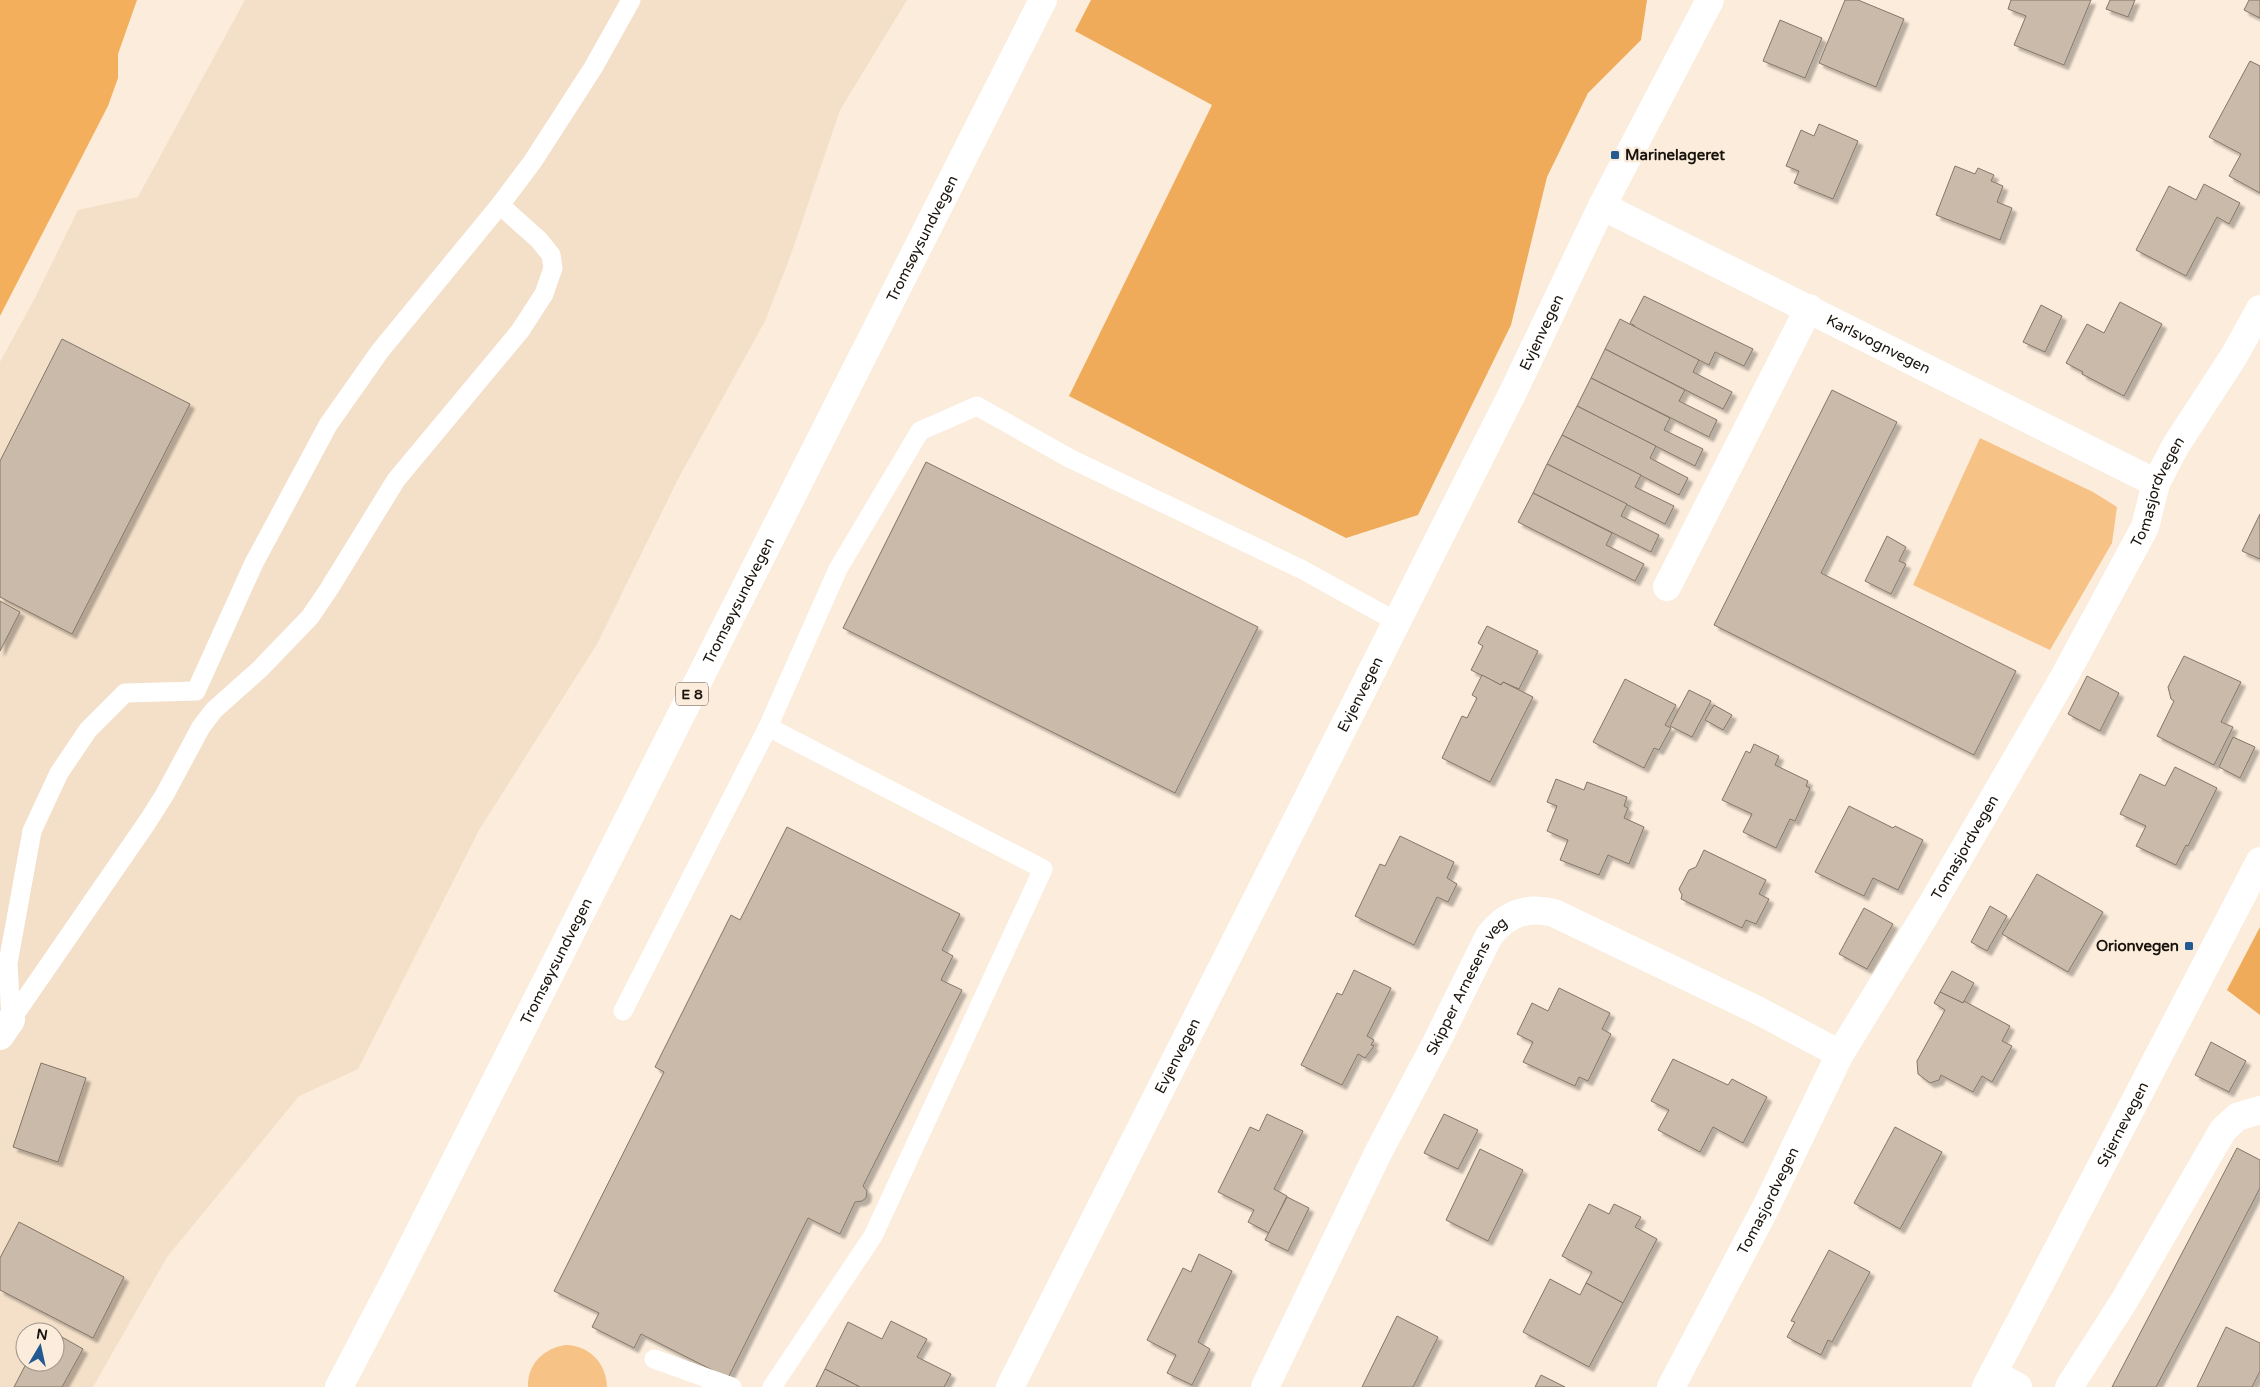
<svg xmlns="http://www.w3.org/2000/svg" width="2260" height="1387" viewBox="0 0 2260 1387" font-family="'Varela Round',sans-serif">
	<defs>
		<filter id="shadow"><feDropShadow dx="4.5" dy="4.5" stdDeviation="1" flood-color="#0004"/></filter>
	</defs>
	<rect width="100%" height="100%" fill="#fbecdb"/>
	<!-- built -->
	<path fill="#f4dfc8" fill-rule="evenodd" d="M245,0H907L840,110L790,257L765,321L678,479L597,644L479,830L358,1069L299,1096L167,1257L93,1387H0V362L36,296L78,210L138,197ZM25,1332H55V1362H25Z"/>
	<!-- green -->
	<g fill="#f6c286">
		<polygon points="1980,438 2093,492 2117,507 2112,543 2050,650 1913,585"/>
		<path d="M566,1345C590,1346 606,1363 607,1387H528C527,1364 544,1348 566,1345Z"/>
	</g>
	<!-- forest -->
	<g fill="#efab59">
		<polygon points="1091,0 1647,0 1641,40 1588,93 1547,177 1511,325 1418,515 1346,538 1069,396 1212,105 1075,31"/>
		<polygon points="2260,927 2260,1015 2227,990"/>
	</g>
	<!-- water -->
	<polygon fill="#f3af5c" points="0,0 137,0 118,54 118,78 108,106 0,316"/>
	<!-- building -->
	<g fill="#c9baa9" stroke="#847667" filter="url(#shadow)">
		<polygon points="1845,0 1858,0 1904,19 1876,87 1819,63"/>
		<polygon points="2011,0 2091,0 2064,65 2014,45 2026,16 2008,9"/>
		<polygon points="2110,0 2135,0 2128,17 2106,9"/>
		<polygon points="2249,0 2260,0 2260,18 2244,10"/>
		<polygon points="1780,20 1822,38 1805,78 1763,61"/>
		<polygon points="2250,61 2260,66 2260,193 2229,176 2241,154 2209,137"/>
		<polygon points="1819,124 1858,141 1833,199 1794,183 1799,171 1786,166 1801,130 1814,136"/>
		<polygon points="1955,166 1975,174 1978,168 1994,175 1991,181 2003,186 1997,202 2012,208 2000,240 1936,215"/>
		<polygon points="2204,184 2240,203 2229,224 2217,217 2186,276 2136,250 2169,186 2196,200"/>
		<polygon points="1644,296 1753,349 1744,366 1715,352 1709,365 1634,328 1635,326 1630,323"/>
		<polygon points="2120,302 2162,324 2124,396 2082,374 2083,372 2066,363 2087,324 2104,333"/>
		<polygon points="2041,305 2062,316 2045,352 2023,342"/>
		<polygon points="1620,319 1699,360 1693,372 1732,392 1723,409 1605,349"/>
		<polygon points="62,339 190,404 72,634 0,597 0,461"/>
		<polygon points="1605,349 1685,390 1679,401 1717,420 1709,437 1591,378"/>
		<polygon points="1591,378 1670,418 1664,430 1703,449 1695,466 1577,406"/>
		<polygon points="1832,390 1897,422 1821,573 2016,671 1974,755 1714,625"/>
		<polygon points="1577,406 1656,446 1650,458 1688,478 1679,495 1562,435"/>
		<polygon points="1562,435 1641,475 1635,487 1674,506 1665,524 1547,464"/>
		<polygon points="926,462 1258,627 1175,793 843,628"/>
		<polygon points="1547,464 1627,504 1621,516 1659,535 1651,552 1533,493"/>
		<polygon points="1533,493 1612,533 1606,545 1644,564 1635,581 1518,522"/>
		<polygon points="2260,514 2260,559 2242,551"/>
		<polygon points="1887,536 1906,547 1899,561 1906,564 1891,594 1865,581"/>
		<polygon points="0,601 20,612 0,651"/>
		<polygon points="1487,626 1538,651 1519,689 1503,682 1501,685 1471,670 1483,646 1478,643"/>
		<polygon points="2184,656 2241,682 2221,722 2233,727 2214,765 2157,736 2174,701 2171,699 2168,687"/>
		<polygon points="1482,675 1501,685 1503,682 1533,697 1490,782 1442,758 1462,716 1467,718 1477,698 1472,695"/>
		<polygon points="2087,676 2119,693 2100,731 2068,714"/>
		<polygon points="1625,679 1676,705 1665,725 1671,728 1659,750 1654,748 1644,768 1593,742"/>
		<polygon points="1689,690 1711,701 1692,737 1670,726"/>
		<polygon points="1714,705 1732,715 1723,730 1705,720"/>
		<polygon points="2233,737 2255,747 2240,778 2219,767"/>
		<polygon points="1754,744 1779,756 1775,765 1808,781 1806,786 1810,788 1795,821 1790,819 1776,848 1743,832 1752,814 1722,800 1746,751 1750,753"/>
		<polygon points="2175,767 2217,788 2188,846 2186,845 2176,865 2136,846 2146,826 2120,814 2140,774 2165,786"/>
		<polygon points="1556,779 1584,790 1587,782 1627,797 1624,806 1628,808 1624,818 1644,827 1629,864 1608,855 1599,875 1560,860 1568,840 1547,831 1557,806 1547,802"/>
		<polygon points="1849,806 1893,828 1895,826 1923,840 1898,890 1873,878 1864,896 1815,872"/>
		<polygon points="787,827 960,914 942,950 953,956 941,980 962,990 863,1186 867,1191 866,1198 862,1201 855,1202 840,1234 808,1218 728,1378 641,1334 634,1348 592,1327 599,1313 554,1291 664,1072 655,1067 731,915 740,920"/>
		<polygon points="1400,836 1454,862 1447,878 1457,884 1448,902 1437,897 1414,945 1355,916 1380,864 1385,866"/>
		<polygon points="1704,850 1766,880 1759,894 1769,899 1756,924 1746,920 1742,928 1681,899 1682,895 1679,889 1689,870 1696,867"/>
		<polygon points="2037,874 2103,912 2068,972 2002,934"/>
		<polygon points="1990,906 2007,916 1987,951 1971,942"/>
		<polygon points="1864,908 1893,924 1867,969 1839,954"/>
		<polygon points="1354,970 1391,988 1367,1036 1374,1040 1371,1045 1374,1046 1365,1058 1358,1054 1342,1085 1301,1065 1337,993 1342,995"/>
		<polygon points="1952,971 1974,983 1963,1003 1940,992"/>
		<polygon points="1559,988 1610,1013 1602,1029 1611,1034 1588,1081 1579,1077 1575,1086 1523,1062 1533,1042 1517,1034 1532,1003 1548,1011"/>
		<polygon points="1940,992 1963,1003 1964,1001 2010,1026 2002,1041 2012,1046 1992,1082 1982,1076 1973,1092 1941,1075 1939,1080 1930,1083 1918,1074 1917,1061 1945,1010 1934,1003"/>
		<polygon points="2211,1042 2246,1061 2229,1092 2195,1075"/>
		<polygon points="1673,1059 1728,1085 1732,1079 1767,1097 1743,1143 1713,1127 1700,1152 1658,1130 1669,1110 1651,1101"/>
		<polygon points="41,1063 86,1078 58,1162 13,1147"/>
		<polygon points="1267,1114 1303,1131 1274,1189 1287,1196 1269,1233 1248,1222 1254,1210 1218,1192 1250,1127 1259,1131"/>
		<polygon points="1444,1114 1478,1130 1458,1169 1424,1153"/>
		<polygon points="1895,1127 1942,1152 1900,1229 1854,1203"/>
		<polygon points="2237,1148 2260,1160 2260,1188 2192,1319 2156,1387 2112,1387"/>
		<polygon points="1480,1149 1523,1170 1488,1241 1446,1220"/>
		<polygon points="1287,1197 1309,1208 1288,1251 1265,1240"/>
		<polygon points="1589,1204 1609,1214 1614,1204 1641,1217 1635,1227 1657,1239 1623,1303 1586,1283 1592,1272 1562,1256"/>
		<polygon points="19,1222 124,1277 93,1338 0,1290 0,1258"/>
		<polygon points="1829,1250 1870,1272 1832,1342 1828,1340 1821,1355 1787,1337 1795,1322 1791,1321"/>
		<polygon points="1199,1254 1232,1271 1198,1342 1210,1349 1192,1385 1167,1373 1176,1355 1147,1340 1183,1268 1191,1272"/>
		<polygon points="1550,1279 1580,1295 1586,1283 1623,1303 1589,1367 1523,1332"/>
		<polygon points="1397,1316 1438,1337 1413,1387 1362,1387"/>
		<polygon points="891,1321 927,1339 917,1357 951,1374 944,1387 860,1387 825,1369 848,1322 882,1339"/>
		<polygon points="2226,1327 2260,1343 2260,1371 2252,1387 2197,1387"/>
		<polygon points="55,1333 83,1349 62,1387 14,1387 27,1362 55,1362"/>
		<polygon points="825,1369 860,1387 816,1387"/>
		<polygon points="1541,1375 1565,1387 1535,1387"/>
	</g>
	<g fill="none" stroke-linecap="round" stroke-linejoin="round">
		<!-- service -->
		<g stroke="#fff" stroke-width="19">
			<polyline points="768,727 1043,869 873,1236 772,1387"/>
			<polyline points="623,1011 768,727 838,569 920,431 977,406 1069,458 1301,569 1397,622"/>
			<polyline points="11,1020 8,963 32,831 59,773 88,730 125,693 196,691 254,563 328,425 380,351 500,205 533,161 593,68 631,0"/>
			<polyline points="11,1020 148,821 165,794 201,727 214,710 260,669 310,617 329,589 396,480 520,331 544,294 553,268 551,255 539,240 500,205"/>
			<polyline points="654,1359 732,1387"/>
		</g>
		<!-- minor -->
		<g stroke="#fff" stroke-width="28">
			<path id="s1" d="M1602,206L2156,483"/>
			<polyline points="1667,587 1809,308"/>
			<polyline points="0,1036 11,1020"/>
			<polyline points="1993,1373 2018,1387"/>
			<path id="s2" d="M1265,1387L1378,1153L1436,1043L1489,936C1506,914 1527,906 1554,913L1759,1011L1840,1054"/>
			<path id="s3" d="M1671,1387L1766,1207L1840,1054L1932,904L2064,677L2145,527L2156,483L2176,445L2234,356L2260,309"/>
			<path id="s4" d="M1986,1387L2260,861"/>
			<polyline points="2069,1387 2124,1301 2223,1130 2237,1117 2260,1110"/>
		</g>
		<!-- tertiary -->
		<path stroke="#fff" stroke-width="28" id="s5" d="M1010,1387L1515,388L1602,206L1710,0"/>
		<!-- trunk -->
		<path stroke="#fff" stroke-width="28" id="s6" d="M339,1387L396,1278L1043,0"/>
	</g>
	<!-- markers -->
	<g fill="#235a92" stroke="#fbecdb" stroke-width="2">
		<rect x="1610" y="150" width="10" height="10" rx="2.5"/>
		<rect x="2184" y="941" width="10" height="10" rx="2.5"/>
	</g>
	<g text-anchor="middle" stroke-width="5" stroke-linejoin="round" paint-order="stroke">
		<!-- shield labels -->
		<rect fill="#fbecdb" stroke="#5d544b" stroke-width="1" x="676" y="682.5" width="32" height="23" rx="4"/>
		<g font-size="14" font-weight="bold" fill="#19130d">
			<text x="692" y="699">E 8</text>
		</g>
		<!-- poi labels -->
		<g font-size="15" font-weight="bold" fill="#19130d" stroke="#fbecdb" text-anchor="start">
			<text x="1625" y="160">Marinelageret</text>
			<text x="2179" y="951" text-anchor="end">Orionvegen</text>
		</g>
		<!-- street labels -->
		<g font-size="15" fill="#19130d" stroke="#fbecdb">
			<text dy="5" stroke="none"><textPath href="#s6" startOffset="1288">Tromsøysundvegen</textPath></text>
			<text dy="5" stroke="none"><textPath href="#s5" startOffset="1181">Evjenvegen</textPath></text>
			<text dy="5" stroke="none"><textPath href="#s1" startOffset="309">Karlsvognvegen</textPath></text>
			<text dy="5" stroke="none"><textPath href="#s3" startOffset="1020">Tomasjordvegen</textPath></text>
			<text dy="5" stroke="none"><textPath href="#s6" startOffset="882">Tromsøysundvegen</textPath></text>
			<text dy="5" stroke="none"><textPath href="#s5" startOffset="776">Evjenvegen</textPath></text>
			<text dy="5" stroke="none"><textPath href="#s3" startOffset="615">Tomasjordvegen</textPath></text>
			<text dy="5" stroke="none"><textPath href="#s6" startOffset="478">Tromsøysundvegen</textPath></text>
			<text dy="5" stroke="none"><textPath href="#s2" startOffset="449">Skipper Arnesens veg</textPath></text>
			<text dy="5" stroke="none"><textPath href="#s5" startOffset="371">Evjenvegen</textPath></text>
			<text dy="5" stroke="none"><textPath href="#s4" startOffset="296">Stjernevegen</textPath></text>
			<text dy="5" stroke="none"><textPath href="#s3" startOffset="210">Tomasjordvegen</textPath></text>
		</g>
	</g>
	<!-- north arrow -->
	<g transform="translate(40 1347) rotate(9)"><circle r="24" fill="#fbecdb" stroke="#a19589"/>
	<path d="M0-4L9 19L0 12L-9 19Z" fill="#235a92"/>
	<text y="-8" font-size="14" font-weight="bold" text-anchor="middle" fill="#19130d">N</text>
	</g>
</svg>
